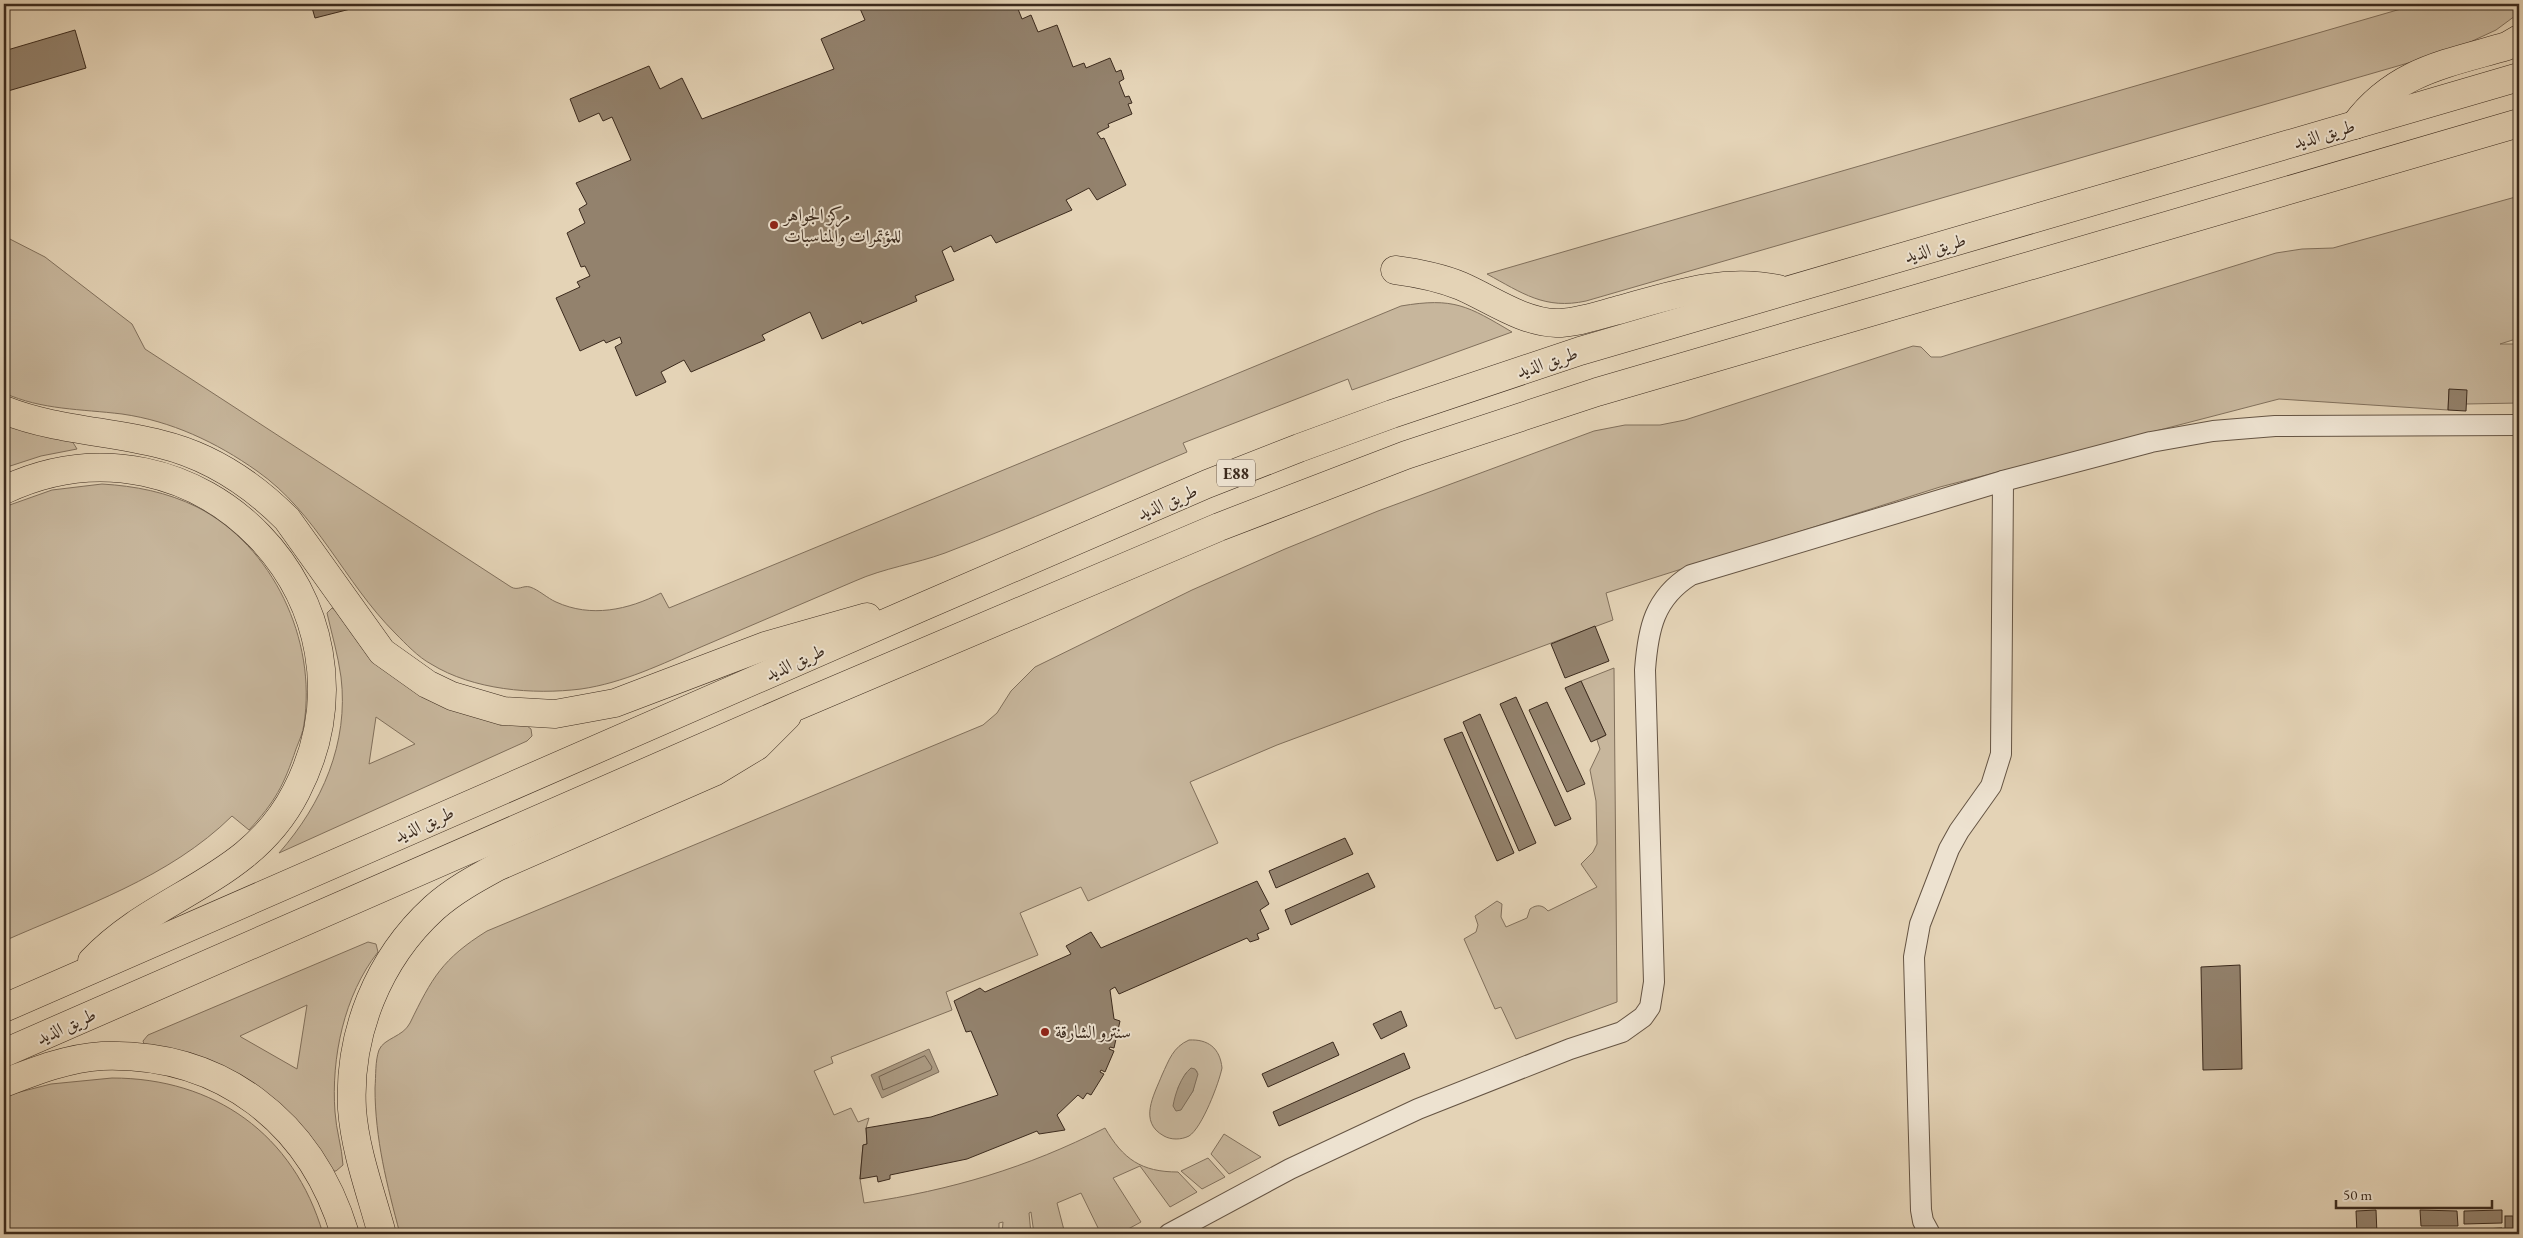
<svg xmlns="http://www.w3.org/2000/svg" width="2523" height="1238" viewBox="0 0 2523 1238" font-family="'EB Garamond',Amiri,serif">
	<rect width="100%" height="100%" fill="#e4d3b6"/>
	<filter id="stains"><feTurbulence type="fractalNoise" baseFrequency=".004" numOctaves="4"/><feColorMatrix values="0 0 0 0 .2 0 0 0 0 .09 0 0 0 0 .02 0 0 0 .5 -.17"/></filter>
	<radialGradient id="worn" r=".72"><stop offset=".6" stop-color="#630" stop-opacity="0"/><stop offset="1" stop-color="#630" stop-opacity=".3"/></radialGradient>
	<!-- green -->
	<g fill="#c7b69c" stroke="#81705c" fill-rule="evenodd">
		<path d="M2418,4H2519V13L2496,30L2453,50L1586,301C1545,310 1522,293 1487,274Z"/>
		<path d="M2519,196V338L2500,344H2519V403L2466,404L2449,389L2448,410L2279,399L1940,487L1606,593L1613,620L1277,745L1190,782L1218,843L1088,901L1081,887L1020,913L1038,955L946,992L952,1010L831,1057L833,1063L814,1071L834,1115L851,1108L858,1122L869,1118L866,1128L867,1144L863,1145L860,1179L864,1203C952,1190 1026,1168 1105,1128C1123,1159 1141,1172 1178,1172L1197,1192L1170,1207L1140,1166L1113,1178L1141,1222L1119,1234H1101L1081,1193L1057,1203L1065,1234H1034L1031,1212L1029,1213L1031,1234H1002L1003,1222L999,1223V1234H974V1230L970,1234H400C387,1185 375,1139 375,1088C376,1076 375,1061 379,1050C384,1038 403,1037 410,1023C432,978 442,959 487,931L983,725L997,713L1011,691L1035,667L1192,590L1285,549L1378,511L1594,431L1625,425H1660L1685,420L1913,346L1921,347L1931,357H1941L2276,253L2302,249L2333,248Z"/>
		<path d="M4,236L45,257L132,324L145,349L511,587C518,591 523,585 530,587C539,590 547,598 556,602C591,618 628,610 661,593L669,608L1401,306C1454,297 1468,306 1512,332L1352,390L1348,379L1183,443L1187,452C1106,486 1026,522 945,553C915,564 884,568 855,581C804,603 752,625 701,647C662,664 623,683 581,689C533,695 473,690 431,664C418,657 406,644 395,633C344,582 317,513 257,471C216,442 171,421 122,414C81,409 42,410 4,393Z"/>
		<polygon points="4,421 69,436 77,449 41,456 4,468"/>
		<path d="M102,484C135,486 167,492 197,507C273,546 317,640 304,724C303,733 299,741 296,749C284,785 275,802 249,830L232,816C169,878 83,906 4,941V507L52,490Z"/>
		<path d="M332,608L338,612C383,684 444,718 527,726L531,729L532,736L527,741L279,853C322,804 349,743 341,677C338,655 332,635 327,613ZM376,717L415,744L369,764Z"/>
		<path d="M1614,668L1617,1002L1516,1039L1501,1007L1495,1009L1464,939L1476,932L1478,925L1475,916L1497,901L1502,904L1501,917L1506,927L1527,918L1530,909C1537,904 1543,905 1548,911L1597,887L1581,864L1593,852L1597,844L1596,801L1590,770L1600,749L1597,740L1606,735L1581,681Z"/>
		<path d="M368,942L376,944L378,952C344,995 331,1058 335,1112C336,1130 342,1147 343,1165L336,1171H332L320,1157L144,1044L143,1041L148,1035ZM307,1005L297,1069L241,1037L240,1036Z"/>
		<path d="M1189,1040C1208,1039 1220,1048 1222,1068C1219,1083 1202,1128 1189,1136C1181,1140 1171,1140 1164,1136C1138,1122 1154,1095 1162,1075C1169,1060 1173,1047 1189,1040ZM1197,1071L1193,1091L1180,1110L1178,1088L1186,1073Z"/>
		<path d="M112,1078C214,1078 294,1134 323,1234H4V1096L51,1084Z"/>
		<polygon points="1224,1134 1261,1157 1229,1174 1211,1154"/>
		<polygon points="1208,1158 1225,1177 1202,1189 1181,1171"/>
	</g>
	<!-- water -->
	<g fill="#ab9a82" stroke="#7e6d5a">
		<polygon points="929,1049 939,1072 882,1098 871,1075"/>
		<path d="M1191,1068L1195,1069L1198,1074L1193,1091L1181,1110L1176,1111L1173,1106C1175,1094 1181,1076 1191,1068Z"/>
	</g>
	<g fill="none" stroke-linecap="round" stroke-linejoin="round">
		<!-- shore -->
		<polygon stroke="#736250" stroke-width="1" points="925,1056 932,1067 931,1070 883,1090 879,1077"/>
	</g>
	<!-- building -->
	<g fill="#93826d" stroke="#3b2a1d">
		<polygon points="311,4 370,4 315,18"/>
		<polygon points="858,4 976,4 978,9 992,4 1016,4 1022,19 1031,15 1038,32 1057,25 1073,67 1084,63 1086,68 1110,58 1116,72 1121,70 1124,79 1119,82 1125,97 1129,96 1132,103 1128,104 1132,114 1108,124 1109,127 1097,133 1101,139 1104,138 1126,185 1097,200 1089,188 1066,200 1072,210 996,243 991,235 954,252 951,246 942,251 954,280 915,296 917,301 862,324 861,321 822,339 810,312 762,335 765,340 691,372 684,360 661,372 666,382 636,396 615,347 622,343 620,337 606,343 604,340 580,351 556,298 580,287 577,282 590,276 585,266 581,267 567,233 585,223 579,209 587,204 576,183 631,160 612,117 603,121 599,113 579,122 570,99 649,66 660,89 682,78 702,119 834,69 821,39 865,20"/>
		<polygon points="75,30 86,68 8,91 4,76 4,51"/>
		<polygon points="2449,389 2467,390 2466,411 2448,410"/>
		<polygon points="1595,626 1609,661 1565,678 1551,644"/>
		<polygon points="1581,681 1606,735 1591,742 1565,688"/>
		<polygon points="1516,697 1571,819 1555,826 1500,704"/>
		<polygon points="1547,702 1585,784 1567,792 1529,710"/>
		<polygon points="1480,714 1536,843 1519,851 1463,722"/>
		<polygon points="1462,732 1514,853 1497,861 1444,739"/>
		<polygon points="1345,838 1353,854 1276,888 1269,871"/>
		<polygon points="1368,873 1375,887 1291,925 1285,910"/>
		<polygon points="1257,881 1269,904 1260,910 1269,929 1257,934 1259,939 1250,942 1247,938 1119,994 1115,987 1110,990 1114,1019 1120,1021 1114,1048 1110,1047 1109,1049 1114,1051 1105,1072 1101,1070 1100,1072 1104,1074 1091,1095 1087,1093 1083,1099 1078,1095 1057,1115 1065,1130 1039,1134 1037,1131 967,1159 890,1175 890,1179 878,1182 877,1176 860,1179 863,1145 867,1144 866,1128 931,1117 998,1095 971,1031 966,1032 954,1001 980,988 985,992 1071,954 1066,946 1091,932 1101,948"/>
		<polygon points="2240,965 2242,1069 2203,1070 2201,967"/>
		<polygon points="1401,1011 1407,1026 1381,1039 1373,1024"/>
		<polygon points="1333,1042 1339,1055 1268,1087 1262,1074"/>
		<polygon points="1404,1053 1410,1068 1279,1126 1273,1112"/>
		<polygon points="2376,1210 2377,1234 2357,1234 2356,1211"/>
		<polygon points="2420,1210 2457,1211 2458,1226 2421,1226"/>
		<polygon points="2502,1210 2502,1223 2464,1224 2464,1211"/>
		<rect x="2505" y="1216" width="8" height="18"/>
		<polygon points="2502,1228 2502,1234 2485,1234 2484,1229"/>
		<polygon points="2465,1229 2480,1229 2481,1234 2465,1234"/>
	</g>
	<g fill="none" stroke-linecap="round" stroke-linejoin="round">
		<defs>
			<g id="minor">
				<path d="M1169,1234L1290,1169L1418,1109L1570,1049L1622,1032L1643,1017L1650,1007L1654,982L1645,670C1648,629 1654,598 1691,575L2003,481L2151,442L2213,431L2275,426L2519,425"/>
				<polyline points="1930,1234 1923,1221 1921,1210 1914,957 1920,924 1949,849 1959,831 1991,786 2001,754 2003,481"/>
			</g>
			<g id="highway">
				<path d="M2355,125C2395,71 2446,64 2507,46L2519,39"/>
				<path d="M1395,270C1418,273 1439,277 1461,286C1491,299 1522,322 1556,323C1576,323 1596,316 1615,311C1670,296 1721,277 1778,289"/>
				<path d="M4,410C54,430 109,431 160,444C210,456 251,483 287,519L382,652L427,684L452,696L503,711L555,714L615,703L765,646L867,617"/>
				<path d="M4,490C196,399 394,602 296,792C250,882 156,893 92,961"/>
				<polyline points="4,1008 922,607 1207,484 1299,448 1392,414 1580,351 2519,77"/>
				<polyline points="4,1053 795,707 1219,527 1406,455 1597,392 2519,123"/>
				<path d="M4,1083C35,1071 68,1058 102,1056C222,1052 311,1122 345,1234"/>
				<path d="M382,1234C371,1193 355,1151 352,1109C348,1034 378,959 434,908C453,891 475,879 497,867L714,772L757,746L787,716"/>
			</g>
		</defs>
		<!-- minor casing -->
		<use href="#minor" stroke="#655443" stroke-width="22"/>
		<!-- highway casing -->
		<use href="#highway" stroke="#3b2a1d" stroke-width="29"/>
		<!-- minor -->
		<use href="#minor" stroke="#ede2d0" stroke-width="20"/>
		<!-- highway -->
		<use href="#highway" stroke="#e4d3b6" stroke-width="28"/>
	</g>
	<!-- markers -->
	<g fill="#8f2418" stroke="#ede2d0" stroke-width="2">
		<circle cx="774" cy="225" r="5"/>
		<circle cx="1045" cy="1032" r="5"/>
	</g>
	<g text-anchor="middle" stroke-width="4" stroke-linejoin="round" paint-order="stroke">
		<!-- shield labels -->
		<rect fill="#ede2d0" stroke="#706153" stroke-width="1" x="1217" y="459.5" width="38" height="27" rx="4"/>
		<g font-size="16" font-weight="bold" fill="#3b2a1d">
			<text x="1236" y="479">E88</text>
		</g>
		<!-- street labels -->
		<g font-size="18" fill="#3b2a1d" stroke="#ede2d0">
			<text transform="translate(2324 134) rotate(-16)" y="6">طريق الذيد</text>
			<text transform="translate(1935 248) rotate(-16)" y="6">طريق الذيد</text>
			<text transform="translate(1547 362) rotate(-18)" y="6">طريق الذيد</text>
			<text transform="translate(1167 502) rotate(-23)" y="6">طريق الذيد</text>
			<text transform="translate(795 662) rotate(-24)" y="6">طريق الذيد</text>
			<text transform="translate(424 824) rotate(-24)" y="6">طريق الذيد</text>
			<text transform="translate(66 1026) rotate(-24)" y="6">طريق الذيد</text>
		</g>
		<!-- poi labels -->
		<g font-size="18" fill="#3b2a1d" stroke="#ede2d0" text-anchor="start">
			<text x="784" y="221">مركز الجواهر<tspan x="784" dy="21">للمؤتمرات والمناسبات</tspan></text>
			<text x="1055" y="1038">سنترو الشارقة</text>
		</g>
	</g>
	<!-- margin -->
	<rect width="2523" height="1238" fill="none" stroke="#e4d3b6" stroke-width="20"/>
	<rect x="5" y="5" width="2513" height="1228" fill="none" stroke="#3b2a1d" stroke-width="2.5"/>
	<rect x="10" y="10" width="2503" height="1218" fill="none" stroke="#3b2a1d"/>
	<!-- scale -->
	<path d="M2336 1200v8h156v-8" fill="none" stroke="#3b2a1d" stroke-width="2.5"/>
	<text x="2343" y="1200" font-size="15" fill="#3b2a1d" stroke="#ede2d0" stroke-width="4" paint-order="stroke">50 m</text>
	<rect width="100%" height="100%" filter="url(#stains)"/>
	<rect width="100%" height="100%" fill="url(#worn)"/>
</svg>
